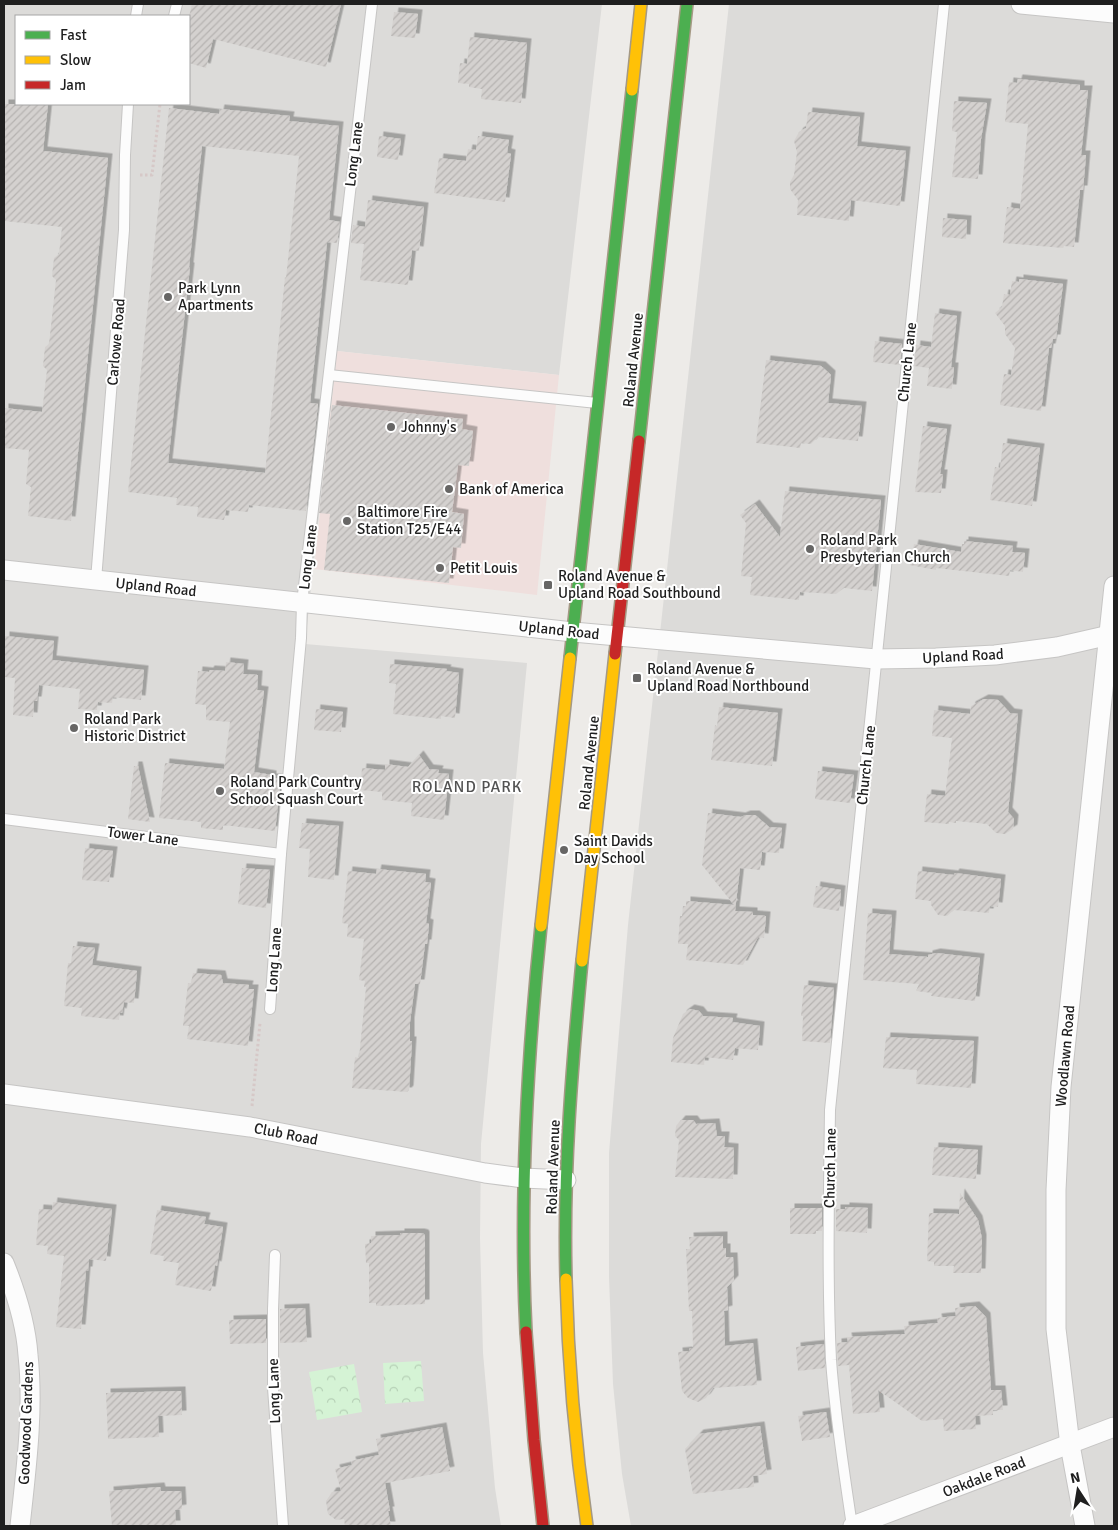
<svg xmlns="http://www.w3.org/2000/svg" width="1118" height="1530" viewBox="0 0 1118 1530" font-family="Signika,sans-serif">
	<defs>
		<pattern id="park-crowns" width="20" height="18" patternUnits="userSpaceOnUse" patternTransform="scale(1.25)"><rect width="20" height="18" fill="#d5f3d5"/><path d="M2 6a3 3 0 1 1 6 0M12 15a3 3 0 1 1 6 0" fill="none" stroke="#b6d0b6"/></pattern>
		<pattern id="building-hatch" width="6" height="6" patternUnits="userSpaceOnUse" patternTransform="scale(1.25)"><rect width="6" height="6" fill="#d4d1cf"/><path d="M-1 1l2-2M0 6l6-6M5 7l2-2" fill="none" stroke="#b6b3b1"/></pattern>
		<filter id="shadow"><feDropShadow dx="4.5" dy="-4.5" stdDeviation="0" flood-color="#0004"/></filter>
	</defs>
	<rect width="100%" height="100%" fill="#edebe8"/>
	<!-- residential -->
	<g fill="#dcdbd9" fill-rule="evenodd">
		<path d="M4,4H602L559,375L337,351L305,644L527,663L481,1144L480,1238L483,1353L495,1488L501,1526H4ZM16,16H189V104H16Z"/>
		<polygon points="729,4 1114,4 1114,1526 631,1526 622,1474 613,1384 609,1277 609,1153 628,925"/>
	</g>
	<!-- commercial -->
	<polygon fill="#efdfdd" points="337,351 559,375 537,595 314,569"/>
	<!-- park -->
	<g fill="url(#park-crowns)">
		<polygon points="421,1361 424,1401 385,1404 383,1363"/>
		<polygon points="354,1364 362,1412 317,1420 309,1372"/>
	</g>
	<!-- building -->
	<g fill="url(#building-hatch)" fill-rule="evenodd" filter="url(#shadow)">
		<polygon points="192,4 341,4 326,67 213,39 206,68 189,63 189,17"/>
		<polygon points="394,12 418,14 415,38 391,36"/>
		<polygon points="470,37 527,43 521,103 481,99 482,89 469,87 469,84 458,83 460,63 467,64"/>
		<polygon points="1018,79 1080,85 1080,90 1088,90 1081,155 1086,155 1083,190 1080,190 1074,247 1064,246 1063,248 1003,243 1007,207 1020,209 1028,124 1005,122 1009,82 1017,83"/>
		<polygon points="954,101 987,103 981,139 978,179 952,177 957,132 952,131"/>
		<polygon points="4,104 48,104 43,151 108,158 71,521 28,516 31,487 26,484 29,450 4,448 4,408 42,412 47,370 43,366 45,347 49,344 56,280 52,276 54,258 59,254 62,227 4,221"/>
		<path d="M169,108L219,114L220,109L290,116L289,121L339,126L329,220L340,222L337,243L327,242L310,403L318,404L306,511L249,505L248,512L226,510L224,520L197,517L198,507L176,505L177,498L128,492ZM202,146L299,156L286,278L285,277L265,473L168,463L190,267H189Z"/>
		<polygon points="808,112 860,117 857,146 906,151 900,206 851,200 849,221 797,215 798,200 790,189 790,182 794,175 797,152 794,141 799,132 806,128"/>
		<polygon points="379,136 401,139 398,160 377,157"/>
		<polygon points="478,136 509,140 507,153 511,154 505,202 434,193 439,158 466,161 468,149 476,150"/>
		<polygon points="368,200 424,207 419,251 412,250 408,285 360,280 364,244 351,243 353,225 365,227"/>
		<polygon points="943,218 967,220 966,239 942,237"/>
		<polygon points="1019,279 1063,284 1056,339 1053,339 1051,348 1049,348 1041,411 1000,405 1004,374 1011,375 1015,348 1005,334 1005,326 995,313 1002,307 1004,294 1010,295 1012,281 1019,282"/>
		<polygon points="935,313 957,316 951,367 954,367 952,389 927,386 929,368 914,366 916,345 931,347"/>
		<polygon points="875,341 902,344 900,365 873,362"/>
		<polygon points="766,360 821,366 831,375 828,403 862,406 858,441 818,437 811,444 801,443 800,448 756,443"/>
		<polygon points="332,405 463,419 462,429 473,431 469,466 458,465 452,512 464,514 461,548 453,547 449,583 324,570 330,514 319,513"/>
		<polygon points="923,426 947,429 940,474 943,474 941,493 915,492"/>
		<polygon points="1003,443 1040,448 1032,506 990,500 995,467 1000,468"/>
		<polygon points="785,491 881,500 872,591 844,588 836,594 800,592 799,600 750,595 752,577 741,576 746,523 740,515 755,504 780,537"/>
		<polygon points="964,541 1013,546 1012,552 1025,553 1023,572 1010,570 1009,576 936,568 936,570 910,565 914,544 961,552 962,544 964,544"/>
		<polygon points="5,636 54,641 52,660 144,670 141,700 113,697 112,703 98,702 97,710 78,709 80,689 39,685 37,701 34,701 33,717 13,715 15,678 4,677"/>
		<polygon points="226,662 244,664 243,674 258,675 257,690 264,691 254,772 272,775 272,778 281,779 275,831 223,825 223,830 201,828 201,822 159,818 165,763 224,769 230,722 206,720 206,705 195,704 198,671 209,672 210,670 225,671"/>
		<polygon points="390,664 447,669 446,671 459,673 455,718 441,716 441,719 393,714 396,684 389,683"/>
		<polygon points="984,699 998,700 1010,713 1018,714 1008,812 1014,819 1013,829 1005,834 996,833 987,824 956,821 956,823 949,822 949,824 924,822 927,794 945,796 952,738 932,736 934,710 970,714 971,706"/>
		<polygon points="719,707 778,713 772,766 711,760 715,725 717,726"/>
		<polygon points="316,709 343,712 341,732 314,730"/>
		<polygon points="419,755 429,769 439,770 438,773 449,774 444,820 411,816 412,803 382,800 382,792 360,790 362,768 385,770 385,764 408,767"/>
		<polygon points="134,766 138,766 150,822 128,819"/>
		<polygon points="818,771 854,775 850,803 815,799"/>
		<polygon points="708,813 741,817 746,815 755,815 769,827 782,828 779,853 762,852 760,870 740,868 735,911 753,912 753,915 766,916 764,938 758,937 743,965 686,960 688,944 678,944 680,916 682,916 683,906 686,906 686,901 734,905 702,865"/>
		<polygon points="302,823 339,826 334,880 308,877 310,849 299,848"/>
		<polygon points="85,848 113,851 109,882 82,880"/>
		<polygon points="242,868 270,870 266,908 238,904"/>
		<polygon points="377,869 426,874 425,882 431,883 426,923 429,924 427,944 425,944 420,984 415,984 410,1022 410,1041 412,1041 409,1090 407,1092 352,1088 355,1057 359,1058 366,987 364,987 365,981 359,980 364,939 347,937 348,924 342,923 348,871 376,874"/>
		<polygon points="918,871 954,875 955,873 1001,879 998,907 990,906 989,913 954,910 947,916 938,915 931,905 931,901 915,899"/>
		<polygon points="816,886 841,890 839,911 813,907"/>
		<polygon points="868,913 892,915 889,954 928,957 928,955 936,953 980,958 975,1001 931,996 932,993 916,991 919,984 863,980"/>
		<polygon points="73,946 95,948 92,965 137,971 134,1003 124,1002 122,1013 120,1012 119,1020 81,1016 82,1008 64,1006 68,963 71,963"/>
		<polygon points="193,973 221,975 223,983 249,985 248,989 254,989 248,1046 187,1039 189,1026 183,1026 188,983 191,983"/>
		<polygon points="804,985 834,988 830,1043 802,1041 803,1016 801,1016"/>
		<polygon points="690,1009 699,1011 703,1016 733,1018 732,1022 760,1026 758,1050 735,1048 733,1060 705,1057 704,1065 671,1062 673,1038 683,1014"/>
		<polygon points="886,1037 974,1041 971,1088 916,1084 917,1070 883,1068"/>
		<polygon points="681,1120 693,1120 696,1124 715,1123 717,1136 725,1136 724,1147 734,1148 733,1179 675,1177 679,1140 675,1136 676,1126"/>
		<polygon points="934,1147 978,1150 976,1179 932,1175"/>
		<polygon points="960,1193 978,1220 982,1239 981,1273 953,1273 954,1266 934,1266 934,1262 927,1261 929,1213 959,1214"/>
		<polygon points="53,1202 112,1209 106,1261 89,1259 88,1271 86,1271 81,1329 56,1327 64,1256 47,1254 48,1246 36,1245 39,1209 52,1210"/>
		<polygon points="845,1207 868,1208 867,1233 836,1231 836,1209 845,1209"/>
		<polygon points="790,1208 822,1208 822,1231 816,1231 816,1234 790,1234"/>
		<polygon points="157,1210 206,1217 204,1224 223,1227 217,1266 215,1265 211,1291 175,1285 179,1263 163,1261 164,1256 150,1254"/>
		<polygon points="400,1233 420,1233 424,1234 425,1236 425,1304 376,1306 376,1303 369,1303 369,1263 366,1263 365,1244 371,1243 371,1236 400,1235"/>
		<polygon points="723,1236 723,1248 726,1248 726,1257 733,1257 734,1280 727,1287 728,1310 724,1311 725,1346 753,1343 757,1385 713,1388 706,1398 698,1402 688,1398 682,1391 678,1352 690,1351 689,1349 693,1348 692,1311 689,1311 686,1249 690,1249 689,1237"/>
		<polygon points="975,1306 986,1317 991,1390 1001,1390 1003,1410 993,1410 993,1415 975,1416 976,1429 944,1431 943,1419 922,1421 878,1390 880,1412 853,1414 849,1365 838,1366 837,1343 848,1342 847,1337 905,1334 904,1326 938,1323 937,1318 956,1316 955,1308"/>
		<polygon points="305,1308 307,1342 280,1343 280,1309"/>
		<polygon points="266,1319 266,1343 230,1344 229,1320"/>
		<polygon points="824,1344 825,1368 798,1371 796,1347"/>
		<polygon points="181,1391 182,1415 158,1416 159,1437 108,1439 106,1393"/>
		<polygon points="826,1412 830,1437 802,1441 798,1416"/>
		<polygon points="760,1426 767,1474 753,1476 754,1487 693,1494 685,1449 699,1434"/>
		<polygon points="442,1427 450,1471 385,1483 390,1511 388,1511 391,1526 345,1526 344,1519 336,1520 328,1514 326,1501 332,1492 341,1491 335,1469 352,1465 351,1461 379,1455 376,1439"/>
		<polygon points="160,1487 161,1491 181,1491 182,1509 175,1510 176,1525 112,1526 109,1491"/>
	</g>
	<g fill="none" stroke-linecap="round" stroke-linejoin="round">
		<defs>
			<g id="lane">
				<polyline points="136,16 138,4"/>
				<polyline points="174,16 177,4"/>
				<polyline points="329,375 597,403"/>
				<polyline points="96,580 124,230 125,155 128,104"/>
				<polyline points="4,819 281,854"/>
				<polyline points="270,1009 281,854 301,638 302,603 372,4"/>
				<polyline points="275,1255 273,1309 273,1388 283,1526"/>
				<path d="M852,1526C844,1471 835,1416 831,1360C827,1277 829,1194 830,1110L944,4"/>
			</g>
			<g id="street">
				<polyline points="1021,4 1114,13"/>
				<polyline points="4,570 573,632 876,659 936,658 995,655 1057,647 1114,634"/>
				<polyline points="4,1094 250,1127 485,1173 523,1178 566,1180"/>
				<path d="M4,1263C15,1290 26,1326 28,1355C34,1411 26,1470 20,1526"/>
				<polyline points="853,1526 1114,1427"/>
				<polyline points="1085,1526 1070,1445 1056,1329 1056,1190 1061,1087 1114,586"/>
			</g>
			<g id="fast">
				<polyline points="639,441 687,4"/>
				<polyline points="570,658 632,90"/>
				<path d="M566,1279C563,1173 572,1066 582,961"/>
				<path d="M526,1332C519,1196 527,1061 541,926"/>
			</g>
			<g id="slow">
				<polyline points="632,90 641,4"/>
				<polyline points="541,926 570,658"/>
				<polyline points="582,961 615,654"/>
				<path d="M566,1279C568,1362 575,1444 587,1526"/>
			</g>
			<g id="jam">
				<polyline points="615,654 639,441"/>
				<polyline points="526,1332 534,1440 543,1526"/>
			</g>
		</defs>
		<!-- lane casing -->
		<use href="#lane" stroke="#c6c5c4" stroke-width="12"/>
		<!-- street casing -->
		<use href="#street" stroke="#c6c5c4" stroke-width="21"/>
		<!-- fast casing -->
		<use href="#fast" stroke="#a49984" stroke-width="14"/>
		<!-- slow casing -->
		<use href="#slow" stroke="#a49984" stroke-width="14"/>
		<!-- jam casing -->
		<use href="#jam" stroke="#a49984" stroke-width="14"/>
		<!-- path -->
		<g stroke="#d6c8c7" stroke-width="3" stroke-dasharray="2.5 2.5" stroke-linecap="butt">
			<polyline points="140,175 152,175 160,104"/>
			<polyline points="252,1106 260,1023"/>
		</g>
		<!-- lane -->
		<use href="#lane" stroke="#fcfcfc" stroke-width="10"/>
		<!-- street -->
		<use href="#street" stroke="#fcfcfc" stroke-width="19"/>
		<!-- fast -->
		<use href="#fast" stroke="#4caf50" stroke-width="11"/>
		<!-- slow -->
		<use href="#slow" stroke="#ffc107" stroke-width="11"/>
		<!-- jam -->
		<use href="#jam" stroke="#c62828" stroke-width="11"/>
	</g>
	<!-- markers -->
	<g fill="#676665" stroke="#fff" stroke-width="2">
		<circle cx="168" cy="297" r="5"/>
		<circle cx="391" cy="427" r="5"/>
		<circle cx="449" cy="489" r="5"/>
		<circle cx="347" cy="521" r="5"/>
		<circle cx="810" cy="549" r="5"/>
		<circle cx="440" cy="568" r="5"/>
		<rect x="543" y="580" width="10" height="10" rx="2.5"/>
		<rect x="632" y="673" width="10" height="10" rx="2.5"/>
		<circle cx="74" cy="728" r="5"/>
		<circle cx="220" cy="791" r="5"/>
		<circle cx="564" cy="850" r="5"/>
	</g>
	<g text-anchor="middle" stroke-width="4" stroke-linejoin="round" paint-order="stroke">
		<!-- street labels -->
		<g font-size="15" fill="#1f1f1f" stroke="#fff">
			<text transform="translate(354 154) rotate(-83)" y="5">Long Lane</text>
			<text transform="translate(116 342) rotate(-85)" y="5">Carlowe Road</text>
			<text transform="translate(633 360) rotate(-84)" y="5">Roland Avenue</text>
			<text transform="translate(907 362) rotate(-84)" y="5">Church Lane</text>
			<text transform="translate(308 557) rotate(-83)" y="5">Long Lane</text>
			<text transform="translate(156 587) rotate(6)" y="5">Upland Road</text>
			<text transform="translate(559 630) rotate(6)" y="5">Upland Road</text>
			<text transform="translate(963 656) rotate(-3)" y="5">Upland Road</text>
			<text transform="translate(589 763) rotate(-84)" y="5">Roland Avenue</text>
			<text transform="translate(866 765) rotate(-84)" y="5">Church Lane</text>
			<text transform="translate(143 836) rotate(7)" y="5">Tower Lane</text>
			<text transform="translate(274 960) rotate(-86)" y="5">Long Lane</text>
			<text transform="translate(1065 1056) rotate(-85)" y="5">Woodlawn Road</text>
			<text transform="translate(286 1134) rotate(11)" y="5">Club Road</text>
			<text transform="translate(553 1167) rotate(-88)" y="5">Roland Avenue</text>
			<text transform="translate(830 1168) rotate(-89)" y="5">Church Lane</text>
			<text transform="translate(274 1391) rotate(-92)" y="5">Long Lane</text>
			<text transform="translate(26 1423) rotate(-88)" y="5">Goodwood Gardens</text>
			<text transform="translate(984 1477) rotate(-21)" y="5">Oakdale Road</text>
		</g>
		<!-- poi labels -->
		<g font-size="15" fill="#1f1f1f" stroke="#fff" text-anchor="start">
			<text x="178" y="293">Park Lynn<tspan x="178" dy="17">Apartments</tspan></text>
			<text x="401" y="432">Johnny's</text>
			<text x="459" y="494">Bank of America</text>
			<text x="357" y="517">Baltimore Fire<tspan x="357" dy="17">Station T25/E44</tspan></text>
			<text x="820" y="545">Roland Park<tspan x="820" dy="17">Presbyterian Church</tspan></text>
			<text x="450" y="573">Petit Louis</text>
			<text x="558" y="581">Roland Avenue &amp;<tspan x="558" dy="17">Upland Road Southbound</tspan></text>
			<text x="647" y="674">Roland Avenue &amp;<tspan x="647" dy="17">Upland Road Northbound</tspan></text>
			<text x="84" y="724">Roland Park<tspan x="84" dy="17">Historic District</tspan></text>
			<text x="230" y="787">Roland Park Country<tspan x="230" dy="17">School Squash Court</tspan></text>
			<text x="574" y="846">Saint Davids<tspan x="574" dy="17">Day School</tspan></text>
		</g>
		<!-- neighbourhood labels -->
		<g font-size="16" letter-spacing="1" fill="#525252" stroke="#fff">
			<text x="467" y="792">ROLAND PARK</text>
		</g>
	</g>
	<!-- border -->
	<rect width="1118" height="1530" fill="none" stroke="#1f1f1f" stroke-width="10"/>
	<!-- legend -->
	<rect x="15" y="15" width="175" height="90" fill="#ffffff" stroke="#a5a5a5"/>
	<rect x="25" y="31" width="25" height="8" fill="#4caf50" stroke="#a5a5a5"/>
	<text x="60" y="40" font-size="15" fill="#1f1f1f">Fast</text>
	<rect x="25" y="56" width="25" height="8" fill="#ffc107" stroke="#a5a5a5"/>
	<text x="60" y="65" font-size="15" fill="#1f1f1f">Slow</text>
	<rect x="25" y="81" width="25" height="8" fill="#c62828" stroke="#a5a5a5"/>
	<text x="60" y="90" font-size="15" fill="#1f1f1f">Jam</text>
	<!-- north arrow -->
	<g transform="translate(1078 1490) rotate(348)" stroke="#ffffff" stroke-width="4" paint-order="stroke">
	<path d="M0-4L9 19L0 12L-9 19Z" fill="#1f1f1f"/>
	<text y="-8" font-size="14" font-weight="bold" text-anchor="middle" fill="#1f1f1f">N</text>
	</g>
</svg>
